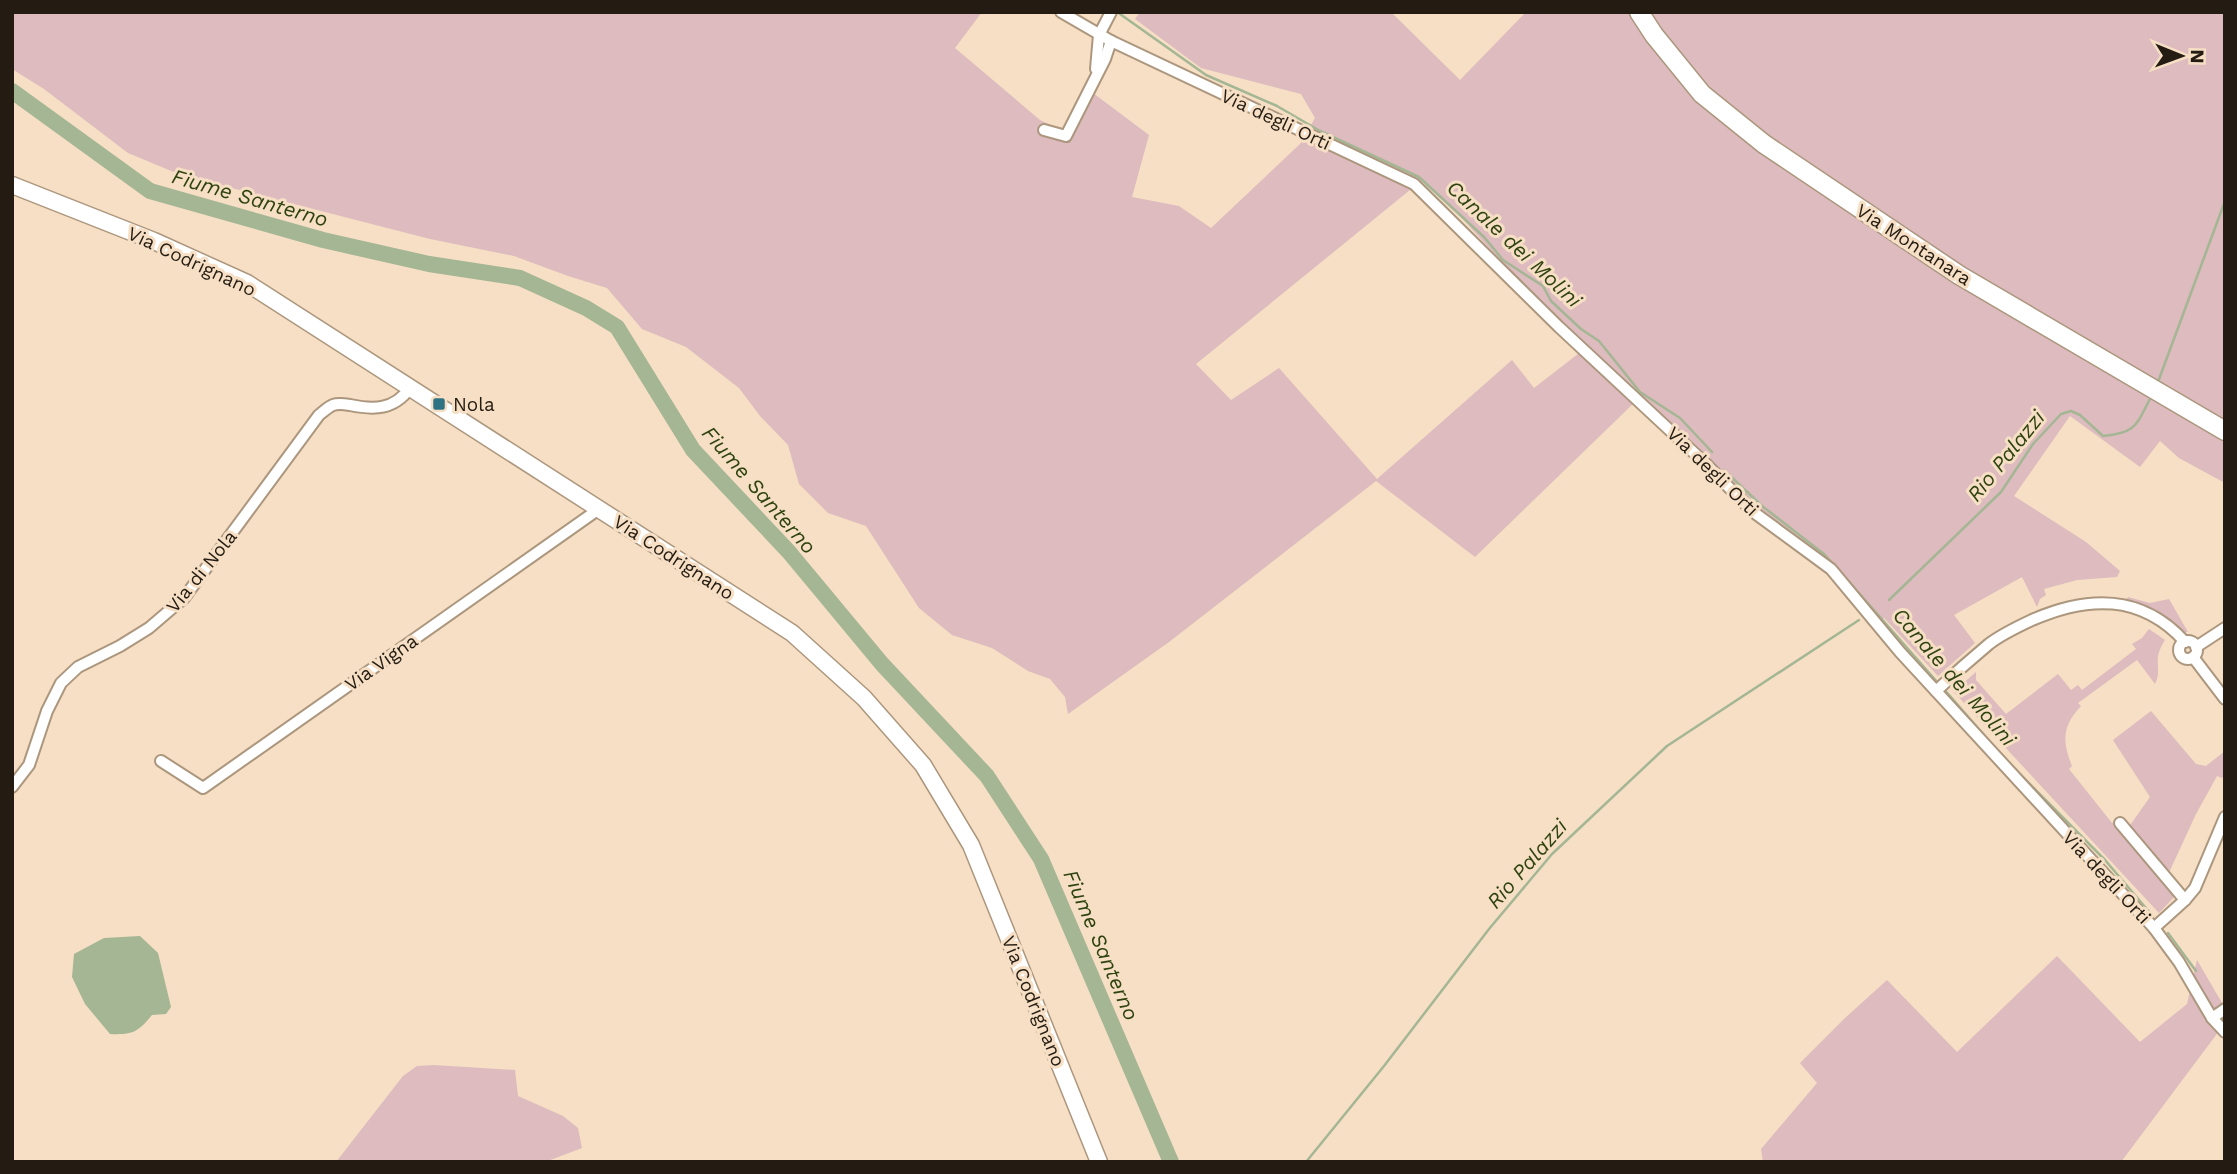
<svg xmlns="http://www.w3.org/2000/svg" width="2237" height="1174" viewBox="0 0 2237 1174" font-family="'Work Sans',sans-serif">
	<rect width="100%" height="100%" fill="#f6dfc4"/>
	<!-- green -->
	<g fill="#ddbbbe" fill-rule="evenodd">
		<path d="M12,12H982L955,48L1040,120L1070,134L1093,93L1149,135L1132,197L1179,206L1211,228L1300,144L1315,118L1301,94L1201,68L1135,19L1140,12H1391L1460,80L1526,12H2225V483L2179,458L2160,441L2140,467L2070,416L2014,496L2086,542L2120,571L2117,577L2077,580L2044,589L2046,595L2040,599L2037,607L2022,577L1954,615L1975,643L1938,676L1884,618L1882,619L1841,576L1752,511L1637,400L1475,557L1376,481L1169,642L1068,714L1065,697L1050,679L1028,671L992,648L952,635L919,608L866,526L828,513L799,484L788,445L760,416L739,388L686,347L642,329L607,288L568,276L514,256L430,239L181,175L128,153L44,89L12,69ZM1421,181L1461,217L1504,265L1587,347L1534,388L1512,360L1377,479L1279,368L1231,400L1196,364Z"/>
		<path d="M2128,597L2150,603L2169,599L2188,632H2183C2166,616 2149,606 2127,599Z"/>
		<path d="M2149,629L2165,640C2151,661 2163,668 2155,684L2137,660L2078,703L2081,706C2062,726 2062,742 2072,766L2069,769L2112,823L2115,821L2176,895L2159,913L1952,690L1958,685L1960,686L1976,672V680L2006,714L2058,674L2071,690L2078,685L2082,690L2136,649L2132,644L2142,638Z"/>
		<polygon points="2151,711 2196,764 2206,766 2225,751 2225,775 2222,778 2217,776 2196,814 2166,879 2126,831 2150,797 2113,740"/>
		<polygon points="2057,956 2140,1042 2187,1004 2197,960 2225,1008 2225,1023 2121,1162 1763,1162 1761,1149 1817,1083 1800,1063 1844,1019 1887,980 1957,1052"/>
		<polygon points="433,1065 515,1070 518,1096 563,1116 578,1128 582,1148 545,1162 336,1162 403,1076 417,1066"/>
	</g>
	<!-- water -->
	<path fill="#a4b694" d="M140,936L158,953L171,1007L166,1014L152,1015C138,1032 133,1035 110,1034L85,1004L72,977L74,954L104,938Z"/>
	<g fill="none" stroke-linecap="round" stroke-linejoin="round">
		<!-- stream -->
		<g stroke="#a4b694" stroke-width="2.5">
			<polyline points="1120,14 1206,75 1277,106 1320,131 1419,177 1484,237 1503,260 1543,286 1551,301 1581,329 1599,341 1640,392 1680,418 1712,452"/>
			<polyline points="2158,382 2225,201"/>
			<polyline points="1724,470 1762,506 1824,554 1834,565"/>
			<polyline points="1843,575 1938,683"/>
			<path d="M1889,600L2001,492L2033,444L2061,414L2071,411L2080,415L2103,436C2137,433 2136,425 2151,397"/>
			<polyline points="1943,688 1991,743"/>
			<polyline points="2015,769 2105,860 2151,914"/>
			<polyline points="2168,933 2196,971"/>
			<polyline points="1306,1162 1384,1066 1489,929 1552,854 1667,746 1859,620"/>
		</g>
		<!-- river -->
		<polyline stroke="#a4b694" stroke-width="16" points="12,91 150,191 323,240 429,264 520,278 586,308 617,327 693,450 789,552 882,664 987,776 1041,859 1171,1162"/>
		<defs>
			<g id="street">
				<polyline points="1061,12 1111,41 1414,184 1559,327 1706,464 1752,511 1831,569 1900,652 2154,928 2179,962 2212,1018 2225,1032"/>
				<polyline points="1096,69 1099,35 1111,12"/>
				<polyline points="1044,130 1066,136 1105,59 1111,41"/>
				<circle cx="2188" cy="650" r="9"/>
				<polyline points="2196,647 2225,628"/>
				<polyline points="2193,657 2225,699"/>
				<path d="M1936,691C1953,675 1971,659 1989,644C2002,634 2017,627 2032,620C2087,596 2141,593 2185,642"/>
				<polyline points="161,761 203,788 599,509"/>
				<path d="M12,787L29,765L47,711L61,683L78,667L120,646L149,628L184,598L319,415C323,412 328,407 333,405C338,403 344,404 350,405C374,410 394,410 410,388"/>
				<polyline points="2120,823 2185,900"/>
				<polyline points="2154,928 2185,900 2195,888 2225,817"/>
				<polyline points="2212,1018 2225,1009"/>
			</g>
			<polyline id="secondary" points="12,185 154,241 247,283 792,633 864,698 923,765 971,845 1099,1162"/>
			<polyline id="primary" points="1639,12 1654,35 1702,94 1764,144 1959,275 2225,431"/>
		</defs>
		<!-- street casing -->
		<use href="#street" stroke="#ac977e" stroke-width="14"/>
		<!-- secondary casing -->
		<use href="#secondary" stroke="#ac977e" stroke-width="19"/>
		<!-- primary casing -->
		<use href="#primary" stroke="#ac977e" stroke-width="21"/>
		<!-- street -->
		<use href="#street" stroke="#fff" stroke-width="10"/>
		<!-- secondary -->
		<use href="#secondary" stroke="#fff" stroke-width="16"/>
		<!-- primary -->
		<use href="#primary" stroke="#fff" stroke-width="18"/>
	</g>
	<!-- markers -->
	<rect fill="#2f7283" stroke="#f6dfc4" stroke-width="2.5" x="432" y="397" width="14" height="14" rx="3.5"/>
	<g text-anchor="middle" stroke-width="6" stroke-linejoin="round" paint-order="stroke">
		<!-- street labels -->
		<g font-size="19" fill="#241c12" stroke="#f6dfc4">
			<text transform="translate(1276 119) rotate(25)" y="7">Via degli Orti</text>
			<text transform="translate(1914 244) rotate(33)" y="7">Via Montanara</text>
			<text transform="translate(192 261) rotate(25)" y="7">Via Codrignano</text>
			<text transform="translate(1713 471) rotate(44)" y="7">Via degli Orti</text>
			<text transform="translate(674 557) rotate(33)" y="7">Via Codrignano</text>
			<text transform="translate(201 571) rotate(-51)" y="7">Via di Nola</text>
			<text transform="translate(381 662) rotate(-35)" y="7">Via Vigna</text>
			<text transform="translate(2107 877) rotate(47)" y="7">Via degli Orti</text>
			<text transform="translate(1034 1001) rotate(68)" y="7">Via Codrignano</text>
		</g>
		<!-- poi labels -->
		<g font-size="19" fill="#241c12" stroke="#f6dfc4" text-anchor="start">
			<text x="453" y="411">Nola</text>
		</g>
		<!-- water labels -->
		<g font-size="21" font-style="italic" fill="#2e430f" stroke="#f6dfc4">
			<text transform="translate(250 198) rotate(16)" y="7">Fiume Santerno</text>
			<text transform="translate(1514 244) rotate(43)" y="7">Canale dei Molini</text>
			<text transform="translate(2006 456) rotate(-51)" y="7">Rio Palazzi</text>
			<text transform="translate(759 490) rotate(49)" y="7">Fiume Santerno</text>
			<text transform="translate(1954 677) rotate(49)" y="7">Canale dei Molini</text>
			<text transform="translate(1527 864) rotate(-49)" y="7">Rio Palazzi</text>
			<text transform="translate(1101 945) rotate(67)" y="7">Fiume Santerno</text>
		</g>
	</g>
	<!-- border -->
	<rect width="2237" height="1174" fill="none" stroke="#241c12" stroke-width="28"/>
	<!-- north arrow -->
	<g transform="translate(2181 56) rotate(91)" stroke="#f6dfc4" stroke-width="5" paint-order="stroke">
	<path d="M0-5L12 26L0 18L-12 26Z" fill="#241c12"/>
	<text y="-10" font-size="19" font-weight="bold" text-anchor="middle" fill="#241c12">N</text>
	</g>
</svg>
